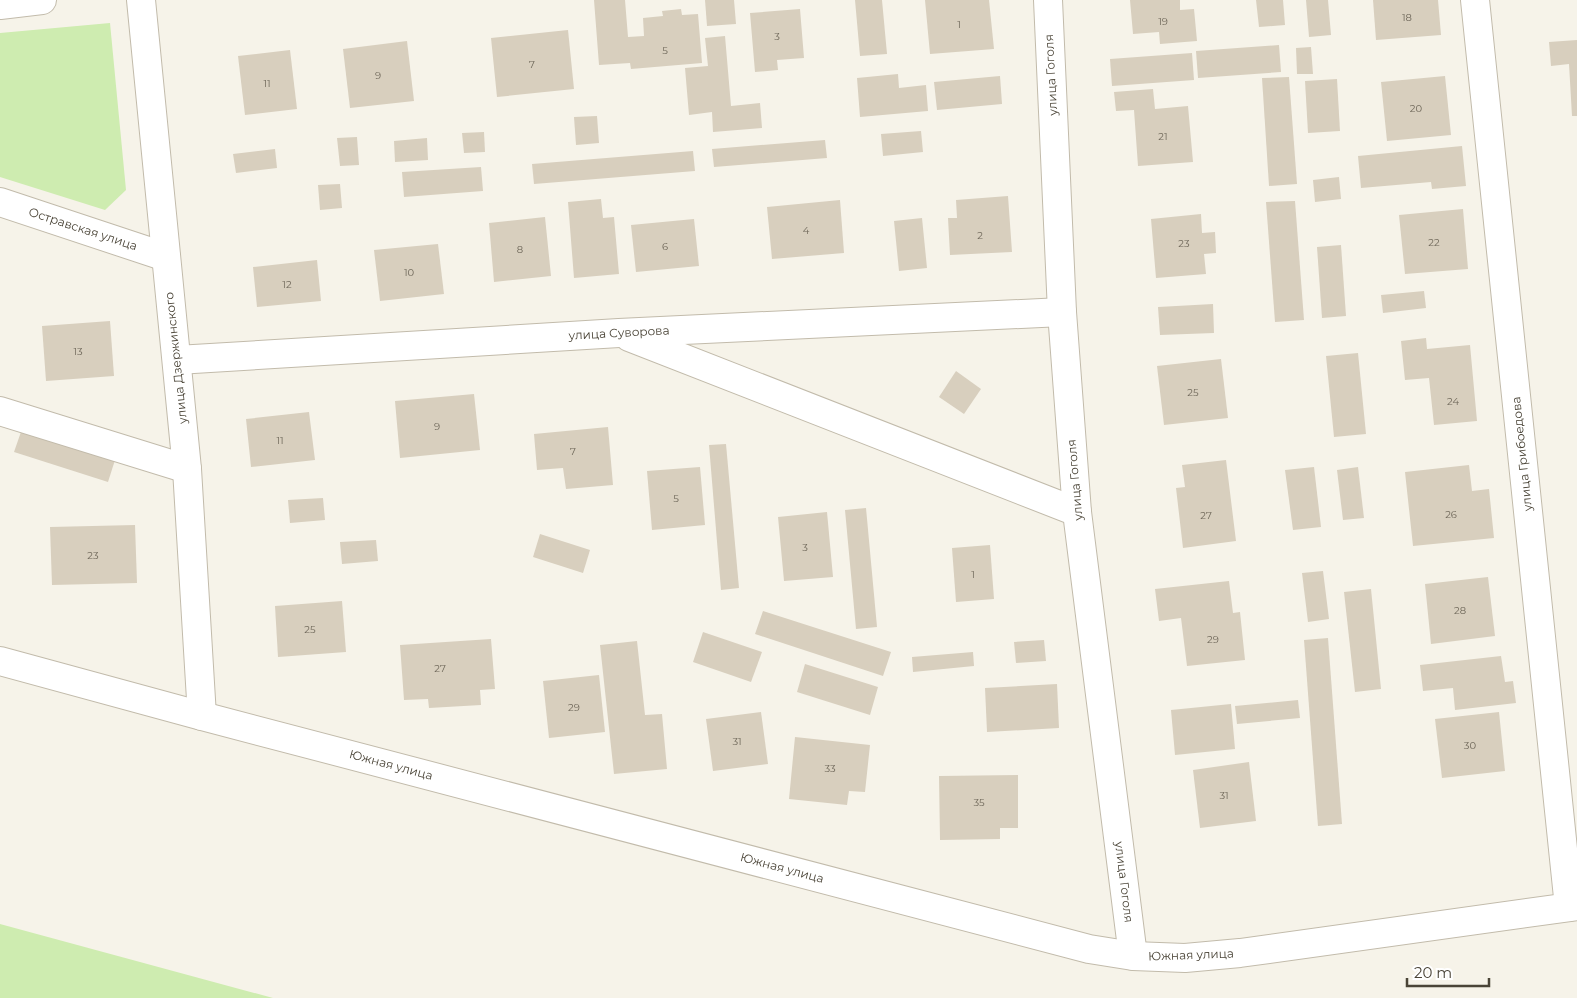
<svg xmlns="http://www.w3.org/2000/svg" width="1577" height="998" viewBox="0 0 1577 998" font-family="Montserrat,sans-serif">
	<rect width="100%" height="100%" fill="#f6f3e9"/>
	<!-- green -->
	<g fill="#ceecb0">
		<polygon points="110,23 126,190 105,210 0,177 0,33"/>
		<polygon points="0,924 273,998 0,998"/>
	</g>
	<!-- building -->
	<g fill="#d8cfbe">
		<polygon points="594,0 625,0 628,37 644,36 643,18 663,16 662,11 681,9 682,15 698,14 702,63 631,69 630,63 599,65"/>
		<polygon points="705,0 734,0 736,24 707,26"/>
		<polygon points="855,0 882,0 887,54 860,56"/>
		<polygon points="925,0 989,0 994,49 930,54"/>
		<polygon points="1130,0 1180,0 1180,10 1194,9 1197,41 1160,44 1159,32 1133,34"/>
		<polygon points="1256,0 1283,0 1285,25 1259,27"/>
		<polygon points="1306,0 1328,0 1331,35 1309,37"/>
		<polygon points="1373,0 1438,0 1441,35 1376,40"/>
		<polygon points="800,9 804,58 777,60 778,70 755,72 750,13"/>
		<polygon points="568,30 574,89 497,97 491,38"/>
		<polygon points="725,36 731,106 760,103 762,128 713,132 712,112 689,115 685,68 708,66 705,38"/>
		<polygon points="1577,40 1577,116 1572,116 1569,64 1551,66 1549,42"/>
		<polygon points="407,41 414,101 350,108 343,49"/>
		<polygon points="1279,45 1281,72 1198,78 1196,51"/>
		<polygon points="1311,47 1313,74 1297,74 1296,48"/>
		<polygon points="290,50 297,109 245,115 238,56"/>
		<polygon points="1192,53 1194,80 1112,86 1110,59"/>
		<polygon points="898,74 899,88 926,85 928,111 860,117 857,78"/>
		<polygon points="1000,76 1002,104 937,110 934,82"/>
		<polygon points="1445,76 1451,135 1387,141 1381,82"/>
		<polygon points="1289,77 1297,184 1269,186 1262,78"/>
		<polygon points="1337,79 1340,131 1308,133 1305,81"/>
		<polygon points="1153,89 1155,109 1188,106 1193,162 1138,166 1134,110 1116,111 1114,92"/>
		<polygon points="597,116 599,143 576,145 574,117"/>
		<polygon points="921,131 923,152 883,156 881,134"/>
		<polygon points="484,132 485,152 464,153 462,133"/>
		<polygon points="357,137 359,165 340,166 337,138"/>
		<polygon points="427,138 428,160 395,162 394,141"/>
		<polygon points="825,140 827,158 714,167 712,149"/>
		<polygon points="1462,146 1466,186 1432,189 1431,182 1361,188 1358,156"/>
		<polygon points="275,149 277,168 236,173 233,154"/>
		<polygon points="693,151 695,171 534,184 532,164"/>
		<polygon points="481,167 483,191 404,197 402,172"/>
		<polygon points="1339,177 1341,199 1315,202 1313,180"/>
		<polygon points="340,184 342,208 320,210 318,185"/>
		<polygon points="1008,196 1012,252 950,255 948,218 957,218 956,200"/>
		<polygon points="601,199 603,218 614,217 619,274 574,278 568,202"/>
		<polygon points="840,200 844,253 772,259 767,207"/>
		<polygon points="1295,201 1304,320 1275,322 1266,202"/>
		<polygon points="1463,209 1468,269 1405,274 1399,215"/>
		<polygon points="1201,214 1202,233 1215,232 1216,253 1204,254 1206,274 1156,278 1151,219"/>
		<polygon points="545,217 551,276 494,282 489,223"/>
		<polygon points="922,218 927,268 899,271 894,221"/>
		<polygon points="694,219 699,266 636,272 631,225"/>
		<polygon points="438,244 444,294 380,301 374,250"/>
		<polygon points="1341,245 1346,316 1322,318 1317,247"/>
		<polygon points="317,260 321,301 257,307 253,267"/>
		<polygon points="1424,291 1426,308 1383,313 1381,295"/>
		<polygon points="1213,304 1214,333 1160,335 1158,307"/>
		<polygon points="110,321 114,376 46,381 42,326"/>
		<polygon points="1426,338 1427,349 1470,345 1477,421 1434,425 1429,378 1405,380 1401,341"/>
		<polygon points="1358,353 1366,434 1334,437 1326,356"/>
		<polygon points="1221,359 1228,418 1164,425 1157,366"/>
		<polygon points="956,371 981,389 964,414 939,397"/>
		<polygon points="474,394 480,450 400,458 395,401"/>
		<polygon points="309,412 315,460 251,467 246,419"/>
		<polygon points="608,427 613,485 566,489 563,468 537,470 534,434"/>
		<polygon points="22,429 115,460 108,482 14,452"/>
		<polygon points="726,444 739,588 721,590 709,445"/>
		<polygon points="1226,460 1236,541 1183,548 1176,488 1185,487 1182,465"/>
		<polygon points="1469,465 1472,491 1489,489 1494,538 1413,546 1405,472"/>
		<polygon points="700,467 705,525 652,530 647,471"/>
		<polygon points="1314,467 1321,527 1293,530 1285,470"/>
		<polygon points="1358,467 1364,518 1343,520 1337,470"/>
		<polygon points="323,498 325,520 290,523 288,500"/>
		<polygon points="866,508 877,627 856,629 845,510"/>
		<polygon points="827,512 833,577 784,581 778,517"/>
		<polygon points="135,525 137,583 52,585 50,527"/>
		<polygon points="540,534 590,550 583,573 533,557"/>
		<polygon points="376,540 378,561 342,564 340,542"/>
		<polygon points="990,545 994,599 956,602 952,548"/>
		<polygon points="1323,571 1329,619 1308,622 1302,573"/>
		<polygon points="1488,577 1495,636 1431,644 1425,584"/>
		<polygon points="1229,581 1233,613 1240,612 1245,660 1187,666 1181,618 1159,621 1155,589"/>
		<polygon points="1371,589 1381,689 1355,692 1344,592"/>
		<polygon points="342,601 346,652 278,657 275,606"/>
		<polygon points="763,611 891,652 883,676 755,634"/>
		<polygon points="703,632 762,652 751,682 693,662"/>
		<polygon points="1328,638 1342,824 1318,826 1304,640"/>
		<polygon points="491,639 495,689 480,690 481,705 429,708 428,699 404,700 400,645"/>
		<polygon points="1044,640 1046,661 1016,663 1014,642"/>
		<polygon points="637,641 645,715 662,714 667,769 614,774 600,645"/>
		<polygon points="973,652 974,666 913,672 912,657"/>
		<polygon points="1501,656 1505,682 1513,681 1516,703 1455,710 1453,688 1423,691 1420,665"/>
		<polygon points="805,664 878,687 870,715 797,692"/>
		<polygon points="599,675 605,732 549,738 543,681"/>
		<polygon points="1057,684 1059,728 987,732 985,688"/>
		<polygon points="1298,700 1300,718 1237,724 1235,706"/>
		<polygon points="1231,704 1235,749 1175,755 1171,710"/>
		<polygon points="761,712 768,764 713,771 706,719"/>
		<polygon points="1499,712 1505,771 1442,778 1435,719"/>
		<polygon points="795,737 870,745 865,792 849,791 847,805 789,799"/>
		<polygon points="1249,762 1256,821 1200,828 1193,770"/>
		<polygon points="1018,775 1018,828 1000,828 1000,839 940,840 939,776"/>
	</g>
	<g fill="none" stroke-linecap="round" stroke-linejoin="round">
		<defs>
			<g id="minor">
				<polyline points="141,0 187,469 202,716"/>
				<polyline points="1048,0 1062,312 1077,512 1133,956"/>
				<polyline points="1475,0 1569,907"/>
				<polyline points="0,5 42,0"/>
				<polyline points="0,202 166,257"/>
				<polyline points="629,337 1077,512"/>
				<polyline points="177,360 619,333 1062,312"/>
				<polyline points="0,411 187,469"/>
				<polyline points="0,661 202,716 1089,949 1133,956 1185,958 1240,953 1577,906"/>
			</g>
		</defs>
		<!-- minor casing -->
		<use href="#minor" stroke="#c2bbab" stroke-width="30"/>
		<!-- minor -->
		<use href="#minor" stroke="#fff" stroke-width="28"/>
	</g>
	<g text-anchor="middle" stroke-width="5" stroke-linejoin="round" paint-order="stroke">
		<!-- number labels -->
		<g font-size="10" fill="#6e6759">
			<text x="1407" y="21">18</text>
			<text x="1163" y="25">19</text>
			<text x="959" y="28">1</text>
			<text x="777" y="40">3</text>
			<text x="665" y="54">5</text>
			<text x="532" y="68">7</text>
			<text x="378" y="79">9</text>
			<text x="267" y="87">11</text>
			<text x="1416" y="112">20</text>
			<text x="1163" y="140">21</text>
			<text x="806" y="234">4</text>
			<text x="980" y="239">2</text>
			<text x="1434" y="246">22</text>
			<text x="1184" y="247">23</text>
			<text x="665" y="250">6</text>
			<text x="520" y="253">8</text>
			<text x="409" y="276">10</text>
			<text x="287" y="288">12</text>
			<text x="78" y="355">13</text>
			<text x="1193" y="396">25</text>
			<text x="1453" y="405">24</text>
			<text x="437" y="430">9</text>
			<text x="280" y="444">11</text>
			<text x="573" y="455">7</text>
			<text x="676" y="502">5</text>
			<text x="1451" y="518">26</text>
			<text x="1206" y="519">27</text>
			<text x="805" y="551">3</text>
			<text x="93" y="559">23</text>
			<text x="973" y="578">1</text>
			<text x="1460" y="614">28</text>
			<text x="310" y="633">25</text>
			<text x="1213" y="643">29</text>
			<text x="440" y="672">27</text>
			<text x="574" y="711">29</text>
			<text x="737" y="745">31</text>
			<text x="1470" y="749">30</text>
			<text x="830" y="772">33</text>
			<text x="1224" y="799">31</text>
			<text x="979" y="806">35</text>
		</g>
		<!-- street labels -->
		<g font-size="12" fill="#4a4437" stroke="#fff">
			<text transform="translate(1051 75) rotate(-93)" y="4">улица Гоголя</text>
			<text transform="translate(83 229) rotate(18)" y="4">Остравская улица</text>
			<text transform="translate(619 333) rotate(-3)" y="4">улица Суворова</text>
			<text transform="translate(176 358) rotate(-96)" y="4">улица Дзержинского</text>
			<text transform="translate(1522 454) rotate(-96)" y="4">улица Грибоедова</text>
			<text transform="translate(1075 480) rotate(-95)" y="4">улица Гоголя</text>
			<text transform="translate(391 765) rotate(15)" y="4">Южная улица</text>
			<text transform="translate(782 868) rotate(15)" y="4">Южная улица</text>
			<text transform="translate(1124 882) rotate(83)" y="4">улица Гоголя</text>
			<text transform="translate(1191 955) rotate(-2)" y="4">Южная улица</text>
		</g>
	</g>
	<!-- scale -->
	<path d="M1407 978v8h82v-8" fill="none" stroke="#4a4437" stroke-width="2.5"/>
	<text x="1414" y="978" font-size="15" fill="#4a4437" stroke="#ffffff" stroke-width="4" paint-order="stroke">20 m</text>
</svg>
